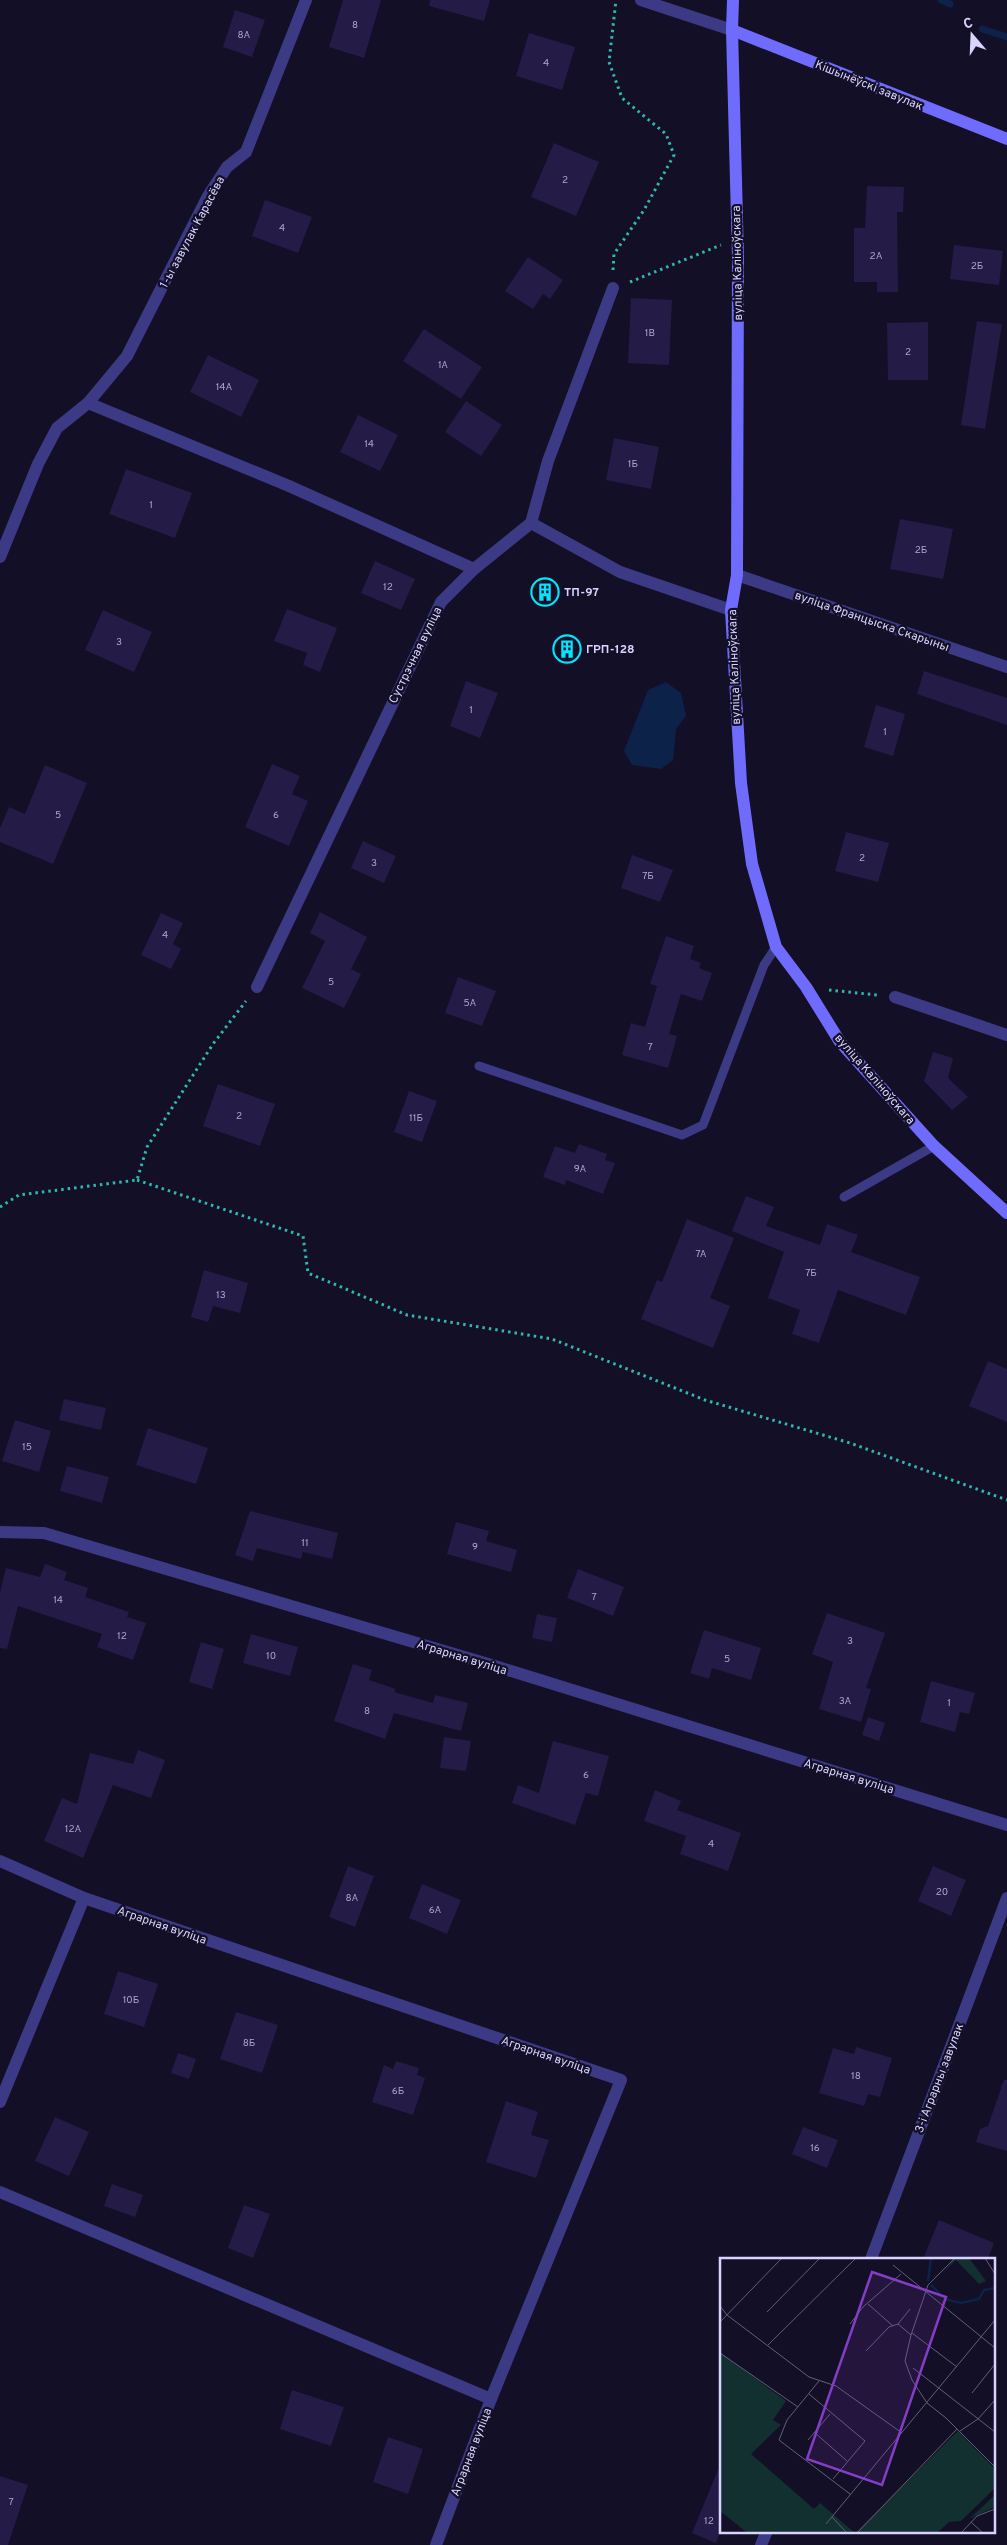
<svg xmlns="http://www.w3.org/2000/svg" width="1007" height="2545" font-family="Overpass,sans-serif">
	<rect width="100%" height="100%" fill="#130f26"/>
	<polygon fill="#0c2248" points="666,682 681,693 686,716 676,729 673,760 661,769 632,765 624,751 648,690"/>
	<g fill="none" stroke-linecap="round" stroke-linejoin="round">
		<g stroke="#0c2248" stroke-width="7">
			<polyline points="941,0 950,4"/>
			<polyline points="982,29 1007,37"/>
		</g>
	</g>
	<g fill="#241b47">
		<polygon points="343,0 381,0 364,58 329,47"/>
		<polygon points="430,0 490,0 484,21 429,6"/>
		<polygon points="235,10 265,20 252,57 223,47"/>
		<polygon points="529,33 575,47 562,90 516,76"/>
		<polygon points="554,143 599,162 576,216 531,197"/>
		<polygon points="867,186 904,187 903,212 897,212 898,292 877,292 877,282 854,282 854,228 865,228"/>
		<polygon points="265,200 312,217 298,253 252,236"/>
		<polygon points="954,245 1003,251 999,285 950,279"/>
		<polygon points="528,257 563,280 550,299 543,294 533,309 505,291"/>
		<polygon points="631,298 672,300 669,365 628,363"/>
		<polygon points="977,321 1002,324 985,429 961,425"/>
		<polygon points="928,322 928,380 888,380 887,323"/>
		<polygon points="424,329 482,367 461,399 403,361"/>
		<polygon points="208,355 259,380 241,417 190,392"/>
		<polygon points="466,401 502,425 481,456 445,432"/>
		<polygon points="358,415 398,435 380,471 340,452"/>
		<polygon points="614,438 659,447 651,489 606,480"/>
		<polygon points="126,469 192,493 175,538 109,514"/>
		<polygon points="900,519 953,529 943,579 890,569"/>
		<polygon points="375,561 415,579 401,610 361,593"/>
		<polygon points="287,609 337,628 320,672 303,665 307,653 274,641"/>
		<polygon points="103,610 152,632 134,672 85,650"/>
		<polygon points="924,671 1007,698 1007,725 917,694"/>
		<polygon points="466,681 498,693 480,738 450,726"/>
		<polygon points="876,705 905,714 893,756 864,747"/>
		<polygon points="272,764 300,776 292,794 308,801 289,846 245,827"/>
		<polygon points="45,765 87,783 53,864 0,842 0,828 9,807 25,814"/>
		<polygon points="846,832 889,843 878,882 835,871"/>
		<polygon points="363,841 396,856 384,883 351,868"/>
		<polygon points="632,855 673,870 660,902 621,888"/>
		<polygon points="320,912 367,937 351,969 361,974 344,1008 302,988 325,941 310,933"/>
		<polygon points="161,913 183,923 173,944 181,949 171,969 141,955"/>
		<polygon points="666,936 694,946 690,959 701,963 699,968 712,973 702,1001 681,994 669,1034 677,1036 668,1068 622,1055 631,1023 645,1027 657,986 650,984"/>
		<polygon points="458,977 496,991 482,1026 445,1013"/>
		<polygon points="933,1052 953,1058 948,1078 968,1097 952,1110 924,1081"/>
		<polygon points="218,1084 275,1104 260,1146 203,1126"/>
		<polygon points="409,1091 437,1101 422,1142 394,1132"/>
		<polygon points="579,1144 607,1154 605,1160 615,1163 603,1194 566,1180 565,1185 543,1177 555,1146 575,1153"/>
		<polygon points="746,1196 774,1207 766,1226 820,1245 827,1224 858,1235 851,1252 920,1277 906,1315 838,1290 819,1343 792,1334 800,1310 768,1298 784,1252 732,1231"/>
		<polygon points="687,1219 734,1238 710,1298 730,1306 713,1348 641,1319 657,1280 662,1282"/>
		<polygon points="204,1270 248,1283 240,1313 213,1306 208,1322 191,1317"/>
		<polygon points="988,1361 1007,1369 1007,1422 969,1406"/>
		<polygon points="64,1399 106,1408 101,1430 59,1420"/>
		<polygon points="15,1420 51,1431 39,1472 2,1461"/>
		<polygon points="148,1428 208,1448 196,1484 136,1465"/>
		<polygon points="67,1466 109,1477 102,1503 60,1491"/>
		<polygon points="250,1511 338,1533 332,1559 303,1552 301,1559 257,1548 253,1561 235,1555"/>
		<polygon points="456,1522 489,1531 486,1541 517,1550 511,1572 447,1554"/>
		<polygon points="45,1564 67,1572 64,1580 88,1588 85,1597 129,1612 127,1617 146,1623 133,1660 97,1647 102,1634 18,1606 7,1649 0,1648 0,1592 6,1568 40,1577"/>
		<polygon points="578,1569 624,1587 613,1616 567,1598"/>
		<polygon points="827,1613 885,1633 866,1688 871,1689 861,1722 819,1709 833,1662 812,1654"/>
		<polygon points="537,1614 557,1618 552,1642 532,1638"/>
		<polygon points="704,1630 761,1648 751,1680 712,1668 709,1679 690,1673"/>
		<polygon points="251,1634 298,1647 290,1676 243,1663"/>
		<polygon points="201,1642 224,1649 212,1689 189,1682"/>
		<polygon points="353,1664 372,1670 369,1680 396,1689 394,1692 433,1703 435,1695 468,1703 461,1731 394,1713 385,1739 334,1721"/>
		<polygon points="931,1681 975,1693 969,1714 960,1712 955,1732 920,1722"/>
		<polygon points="868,1717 885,1723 879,1741 862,1735"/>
		<polygon points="444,1737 471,1741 466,1771 440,1768"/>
		<polygon points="553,1741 609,1756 598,1796 586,1793 575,1825 512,1803 518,1785 539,1793"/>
		<polygon points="138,1750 165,1760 151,1798 113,1785 83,1858 44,1841 62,1798 77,1804 90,1753 133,1764"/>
		<polygon points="655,1790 681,1801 677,1810 741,1833 728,1871 680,1854 686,1836 644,1821"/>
		<polygon points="348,1866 374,1876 355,1927 329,1917"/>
		<polygon points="933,1866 966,1880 951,1916 918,1901"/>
		<polygon points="422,1884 461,1900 447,1934 409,1918"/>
		<polygon points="118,1971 158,1984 144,2027 104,2014"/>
		<polygon points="236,2012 278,2025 262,2073 220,2059"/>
		<polygon points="856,2047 892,2058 880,2097 868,2094 864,2106 819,2093 833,2048 854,2054"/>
		<polygon points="178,2053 196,2059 189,2079 171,2073"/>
		<polygon points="396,2061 419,2068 417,2075 425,2078 413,2115 372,2102 384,2065 393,2069"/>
		<polygon points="1004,2080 1007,2080 1007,2151 976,2142 980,2129 988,2126"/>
		<polygon points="506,2101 538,2112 531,2135 549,2140 536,2178 486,2162"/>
		<polygon points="55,2117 89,2132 69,2176 35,2161"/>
		<polygon points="803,2127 838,2140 827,2168 792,2154"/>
		<polygon points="112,2184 143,2195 135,2217 104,2206"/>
		<polygon points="244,2205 270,2214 253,2258 228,2248"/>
		<polygon points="939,2220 994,2243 988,2259 923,2259"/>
		<polygon points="292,2390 344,2407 331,2446 280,2429"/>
		<polygon points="388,2437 423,2449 408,2494 373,2482"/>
		<polygon points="720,2465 721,2530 716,2543 692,2533"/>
		<polygon points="0,2476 28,2485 8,2545 0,2545"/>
	</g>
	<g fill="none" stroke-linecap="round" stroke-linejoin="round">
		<g stroke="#2fb8b0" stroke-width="3" stroke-dasharray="2.5 4" stroke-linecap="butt">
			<polyline points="613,270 614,254 644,210 674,155 666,134 622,98 609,62 616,0"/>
			<polyline points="630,282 721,245"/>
			<polyline points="829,990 877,995"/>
			<polyline points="137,1180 303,1236 308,1273 407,1315 552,1339 705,1400 850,1443 1007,1500"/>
			<polyline points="0,1207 19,1195 137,1180 147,1147 213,1044 246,1001"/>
		</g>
		<g stroke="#3d3a85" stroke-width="9">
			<polyline points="479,1066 682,1135 703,1125 764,965 776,947"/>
			<polyline points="844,1197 934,1146"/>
		</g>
		<g stroke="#3d3a85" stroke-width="12">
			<polyline points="641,0 732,30"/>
			<polyline points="88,403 289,486 474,569"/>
			<polyline points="531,523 620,572 731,610"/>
			<polyline points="0,557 38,464 57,428 88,403 127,356 208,196 227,167 246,152 306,0"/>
			<polyline points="737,575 1007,667"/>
			<polyline points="257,987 441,602 474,569 531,523 548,461 613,288"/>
			<polyline points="895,997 1007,1035"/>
			<polyline points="0,1532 44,1533 495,1666 1007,1825"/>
			<polyline points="0,1861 84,1898 621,2080 491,2399 436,2545"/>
			<polyline points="0,2102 84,1898"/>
			<polyline points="0,2192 491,2399"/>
			<polyline points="871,2259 1007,1898"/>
			<polyline points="761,2545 767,2531"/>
		</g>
		<g stroke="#6f6bff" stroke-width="12">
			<polyline points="733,0 732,30 738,257 737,575 731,610 741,783 752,864 776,947 806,987 840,1042 934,1146 1007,1213"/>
			<polyline points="732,30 1007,139"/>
		</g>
	</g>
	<defs>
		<g id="building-ring" transform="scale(1.4375)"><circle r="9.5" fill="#130f26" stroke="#00e5ff" stroke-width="1.5"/><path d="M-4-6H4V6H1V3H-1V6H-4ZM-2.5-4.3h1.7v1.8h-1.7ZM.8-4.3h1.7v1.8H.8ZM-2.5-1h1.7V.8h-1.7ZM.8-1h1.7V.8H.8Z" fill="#00e5ff"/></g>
	</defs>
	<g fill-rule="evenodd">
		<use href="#building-ring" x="545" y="592"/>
		<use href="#building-ring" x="567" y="649"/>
	</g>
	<g text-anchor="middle" stroke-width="4.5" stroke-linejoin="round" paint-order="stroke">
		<g font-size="10" fill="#aca6d1">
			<text x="355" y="28">8</text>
			<text x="244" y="38">8А</text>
			<text x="546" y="66">4</text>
			<text x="565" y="183">2</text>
			<text x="282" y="231">4</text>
			<text x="876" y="259">2А</text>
			<text x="977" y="269">2Б</text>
			<text x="650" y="336">1В</text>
			<text x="908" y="355">2</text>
			<text x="443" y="368">1А</text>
			<text x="224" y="390">14А</text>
			<text x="369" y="447">14</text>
			<text x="633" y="467">1Б</text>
			<text x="151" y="508">1</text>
			<text x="921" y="553">2Б</text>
			<text x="388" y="590">12</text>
			<text x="119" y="645">3</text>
			<text x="471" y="713">1</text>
			<text x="885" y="735">1</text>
			<text x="58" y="818">5</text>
			<text x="276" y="818">6</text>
			<text x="862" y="861">2</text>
			<text x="374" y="866">3</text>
			<text x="648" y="879">7Б</text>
			<text x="165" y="938">4</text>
			<text x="331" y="985">5</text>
			<text x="470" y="1006">5А</text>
			<text x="650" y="1050">7</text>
			<text x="239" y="1119">2</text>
			<text x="416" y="1121">11Б</text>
			<text x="580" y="1172">9А</text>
			<text x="701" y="1257">7А</text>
			<text x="811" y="1276">7Б</text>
			<text x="221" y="1298">13</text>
			<text x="27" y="1450">15</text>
			<text x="305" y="1546">11</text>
			<text x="475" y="1550">9</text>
			<text x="594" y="1600">7</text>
			<text x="58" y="1603">14</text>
			<text x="122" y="1639">12</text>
			<text x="850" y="1644">3</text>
			<text x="271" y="1659">10</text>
			<text x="727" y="1662">5</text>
			<text x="845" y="1704">3А</text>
			<text x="949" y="1706">1</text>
			<text x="367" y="1714">8</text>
			<text x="586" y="1778">6</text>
			<text x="73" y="1832">12А</text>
			<text x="711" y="1847">4</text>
			<text x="942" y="1895">20</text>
			<text x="352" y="1901">8А</text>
			<text x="435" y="1913">6А</text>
			<text x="131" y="2003">10Б</text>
			<text x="249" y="2046">8Б</text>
			<text x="856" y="2079">18</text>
			<text x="398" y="2094">6Б</text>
			<text x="815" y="2151">16</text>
			<text x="11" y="2505">7</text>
			<text x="709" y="2524">12</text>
		</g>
		<g font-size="12" fill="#d9d4ff" stroke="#130f26">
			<text transform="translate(869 85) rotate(22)" y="4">Кішынёўскі завулак</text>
			<text transform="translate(192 232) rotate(-62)" y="4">1-ы завулак Карасёва</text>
			<text transform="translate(737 263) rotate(-91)" y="4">вуліца Каліноўскага</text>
			<text transform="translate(872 621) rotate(19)" y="4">вуліца Францыска Скарыны</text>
			<text transform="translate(415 655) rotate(-64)" y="4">Сустрэчная вуліца</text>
			<text transform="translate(734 667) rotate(-92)" y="4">вуліца Каліноўскага</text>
			<text transform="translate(875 1079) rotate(49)" y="4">вуліца Каліноўскага</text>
			<text transform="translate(462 1657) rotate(17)" y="4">Аграрная вуліца</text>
			<text transform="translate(849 1776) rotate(17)" y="4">Аграрная вуліца</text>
			<text transform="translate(162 1925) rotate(19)" y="4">Аграрная вуліца</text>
			<text transform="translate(546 2055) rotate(19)" y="4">Аграрная вуліца</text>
			<text transform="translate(939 2078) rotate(-69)" y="4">3-і Аграрны завулак</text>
			<text transform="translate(471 2452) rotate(-69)" y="4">Аграрная вуліца</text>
		</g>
		<g font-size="12" font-weight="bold" fill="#d9d4ff" stroke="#130f26" text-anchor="start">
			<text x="564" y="596">ТП-97</text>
			<text x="586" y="653">ГРП-128</text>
		</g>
	</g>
	<g transform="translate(720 2258)">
		<rect width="275" height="275" fill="#130f26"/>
		<path d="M 235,0 L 249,0 L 266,23 L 259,26 L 236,2 L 223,15 ZM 0,94 L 66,143 L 53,162 L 61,167 L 31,196 L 94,251 L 100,245 L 135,275 L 238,173 L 275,211 L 275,230 L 241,263 L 229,264 L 217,275 L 31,275 L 25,273 L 0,253 ZM 275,237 L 275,249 L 249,261 Z" fill="#12302f"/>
		<path fill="none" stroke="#0c2248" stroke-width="2.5" d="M 208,23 L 211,0M 211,27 L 222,38M 224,41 L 241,45 L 259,41 L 264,32 L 275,30"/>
		<path fill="none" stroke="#625e7d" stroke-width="1" d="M 235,0 L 208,27 L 191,77 L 185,103 L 192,122 L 207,145 L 226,160 L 275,209M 265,0 L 275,16M 173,7 L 275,90M 148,46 L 173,68M 0,48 L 7,57 L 89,119 L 116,128 L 182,175M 47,54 L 100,0M 0,64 L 62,0M 130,66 L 143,49 L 181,16M 178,66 L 191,77M 192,75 L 237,109M 48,87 L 136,0M 146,93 L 169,69 L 178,66 L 190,51M 0,95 L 78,149M 193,110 L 275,174M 99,123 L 67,162 L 59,182 L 130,236M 252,135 L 275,106M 89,136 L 145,183 L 113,221M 240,173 L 258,161 L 275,142M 94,174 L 127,203M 88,182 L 110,156M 112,259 L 127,275M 251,264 L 263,275M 106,266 L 275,62M 137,275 L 237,171M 241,275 L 257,258 L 275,251"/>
		<path fill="#843dc5" fill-opacity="0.15" stroke="#843dc5" stroke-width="2.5" d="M 152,14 L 226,39 L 162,227 L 87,201 Z"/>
		<rect width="275" height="275" fill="none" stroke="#d9d4ff" stroke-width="2.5"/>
	</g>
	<g transform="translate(972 35) rotate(341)" stroke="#130f26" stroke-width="4" paint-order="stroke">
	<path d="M0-4L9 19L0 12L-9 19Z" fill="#d9d4ff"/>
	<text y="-8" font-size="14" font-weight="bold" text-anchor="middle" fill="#d9d4ff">С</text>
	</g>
</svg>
